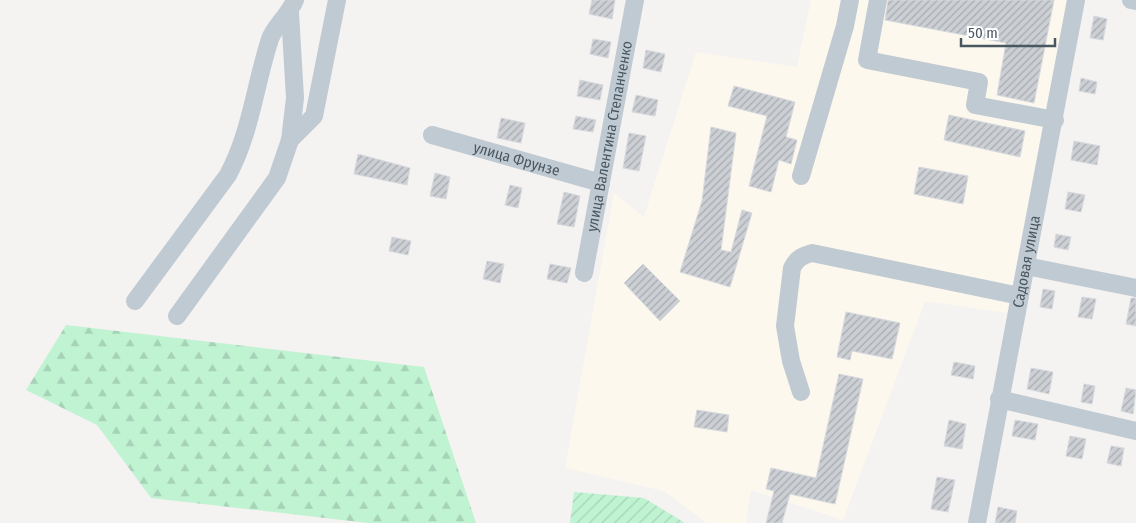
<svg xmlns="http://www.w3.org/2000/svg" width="1136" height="523" font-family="'Fira Sans Condensed',sans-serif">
	<defs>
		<pattern id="forest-firs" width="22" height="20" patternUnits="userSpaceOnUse" patternTransform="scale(1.25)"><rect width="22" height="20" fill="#c0f3d2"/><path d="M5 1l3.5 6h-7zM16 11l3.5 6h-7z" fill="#a6d2b7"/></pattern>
		<pattern id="garden-furrows" width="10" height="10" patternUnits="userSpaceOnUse" patternTransform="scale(1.25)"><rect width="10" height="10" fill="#c0f3d2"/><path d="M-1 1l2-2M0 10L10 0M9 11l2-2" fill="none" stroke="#a6d2b7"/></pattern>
		<pattern id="building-hatch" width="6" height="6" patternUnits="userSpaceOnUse" patternTransform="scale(1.25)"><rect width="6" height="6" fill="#ccd0d5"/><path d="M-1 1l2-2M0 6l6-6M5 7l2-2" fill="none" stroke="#a8acb0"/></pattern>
	</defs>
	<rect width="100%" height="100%" fill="#f5f2f2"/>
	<polygon fill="#fdf8ed" points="811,0 1067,0 1007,313 925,301 843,520 751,490 746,523 707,523 664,491 565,468 614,193 644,217 696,52 797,67"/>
	<polygon fill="url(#forest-firs)" points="66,325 424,367 476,523 368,523 151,498 97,425 26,390"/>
	<polygon fill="url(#garden-furrows)" points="574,492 644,498 685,523 570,523"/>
	<g fill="url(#building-hatch)" stroke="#d6d9de">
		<polygon points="592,0 615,0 612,19 589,14"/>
		<polygon points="888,0 1054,0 1034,103 997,95 1006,43 885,20"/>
		<polygon points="1094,16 1107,19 1103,40 1090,38"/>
		<polygon points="593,39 611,42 608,58 590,54"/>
		<polygon points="646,50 665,54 661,72 643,68"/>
		<polygon points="1081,78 1097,82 1095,94 1079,91"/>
		<polygon points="580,80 603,85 600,100 577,96"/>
		<polygon points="734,86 795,102 786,137 797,140 791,164 779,160 771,192 749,186 767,116 728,106"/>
		<polygon points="636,95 658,100 655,116 632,112"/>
		<polygon points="949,115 1025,131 1020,157 944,140"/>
		<polygon points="576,116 596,120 593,132 573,129"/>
		<polygon points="501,118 525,123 521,143 497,138"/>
		<polygon points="711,127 736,133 721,250 731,252 742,210 752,213 730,287 680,272 702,201"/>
		<polygon points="629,133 646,136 639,171 623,168"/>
		<polygon points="1074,141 1100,146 1097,165 1071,160"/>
		<polygon points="358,154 410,168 407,185 354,174"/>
		<polygon points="919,167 968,176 963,204 914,194"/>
		<polygon points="435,173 450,177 446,199 430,196"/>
		<polygon points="510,185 522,188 518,208 505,205"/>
		<polygon points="564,192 580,196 574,227 557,224"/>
		<polygon points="1068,192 1085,195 1081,212 1065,209"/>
		<polygon points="1056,234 1071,237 1068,250 1054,247"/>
		<polygon points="392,237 411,241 408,255 389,251"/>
		<polygon points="487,261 504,264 500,283 483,279"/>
		<polygon points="550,264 571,268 567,283 547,279"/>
		<polygon points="643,264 680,301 660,321 624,283"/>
		<polygon points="1043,289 1055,291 1052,309 1040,307"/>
		<polygon points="1082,297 1096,299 1092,319 1078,317"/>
		<polygon points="1131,298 1136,298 1136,326 1126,324"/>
		<polygon points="846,312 900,323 892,359 852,351 850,360 837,357"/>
		<polygon points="954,362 975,366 973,379 951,375"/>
		<polygon points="1031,368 1053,372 1049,394 1027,389"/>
		<polygon points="839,374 863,379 835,504 790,494 782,523 766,523 774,491 766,489 771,468 816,478"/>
		<polygon points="1084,384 1095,386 1092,404 1081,402"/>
		<polygon points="1126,388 1136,390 1133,414 1121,411"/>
		<polygon points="697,410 729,415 727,432 694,427"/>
		<polygon points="949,420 966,424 962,449 944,446"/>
		<polygon points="1015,420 1038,424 1035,440 1012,436"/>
		<polygon points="1070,436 1086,439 1082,459 1066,456"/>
		<polygon points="1111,446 1124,448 1121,466 1107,463"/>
		<polygon points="937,477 955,480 948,512 931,509"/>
		<polygon points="998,507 1017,511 1015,523 995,523"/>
	</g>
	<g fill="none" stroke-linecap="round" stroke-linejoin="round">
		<g stroke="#c0cad2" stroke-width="18">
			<polyline points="878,0 867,60 979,82 975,105 1055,120"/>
			<polyline points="1131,0 1136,1"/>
			<polyline points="290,13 295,98 290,140"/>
			<path id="s1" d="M 432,135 L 601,183"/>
			<polyline points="801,176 845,26 850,0"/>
			<polyline points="1026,266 1136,288"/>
			<path id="s2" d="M 584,273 L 635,0"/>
			<path d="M 135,301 L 228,175 C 251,132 255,85 270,39 C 274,27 289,15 295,0"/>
			<polyline points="177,316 277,178 290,140 314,116 337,0"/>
			<path d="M 801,392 L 791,361 L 785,326 L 792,268 C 797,258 802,256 812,253 L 1020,296"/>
			<polyline points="999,399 1136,431"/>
			<path id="s3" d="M 977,523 L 1076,0"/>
		</g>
	</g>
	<g text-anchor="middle" stroke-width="4" stroke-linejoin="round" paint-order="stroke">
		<g font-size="15" fill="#495761" stroke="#fff">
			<text dy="5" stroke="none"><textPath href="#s2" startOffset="139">улица Валентина Степанченко</textPath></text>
			<text dy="5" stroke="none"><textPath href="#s1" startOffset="88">улица Фрунзе</textPath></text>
			<text dy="5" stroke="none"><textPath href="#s3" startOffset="266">Садовая улица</textPath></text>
		</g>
	</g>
	<path d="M961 38v8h94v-8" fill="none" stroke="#495761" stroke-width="2.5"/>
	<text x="968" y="38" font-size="15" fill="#495761" stroke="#ffffff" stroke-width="4" paint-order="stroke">50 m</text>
</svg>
